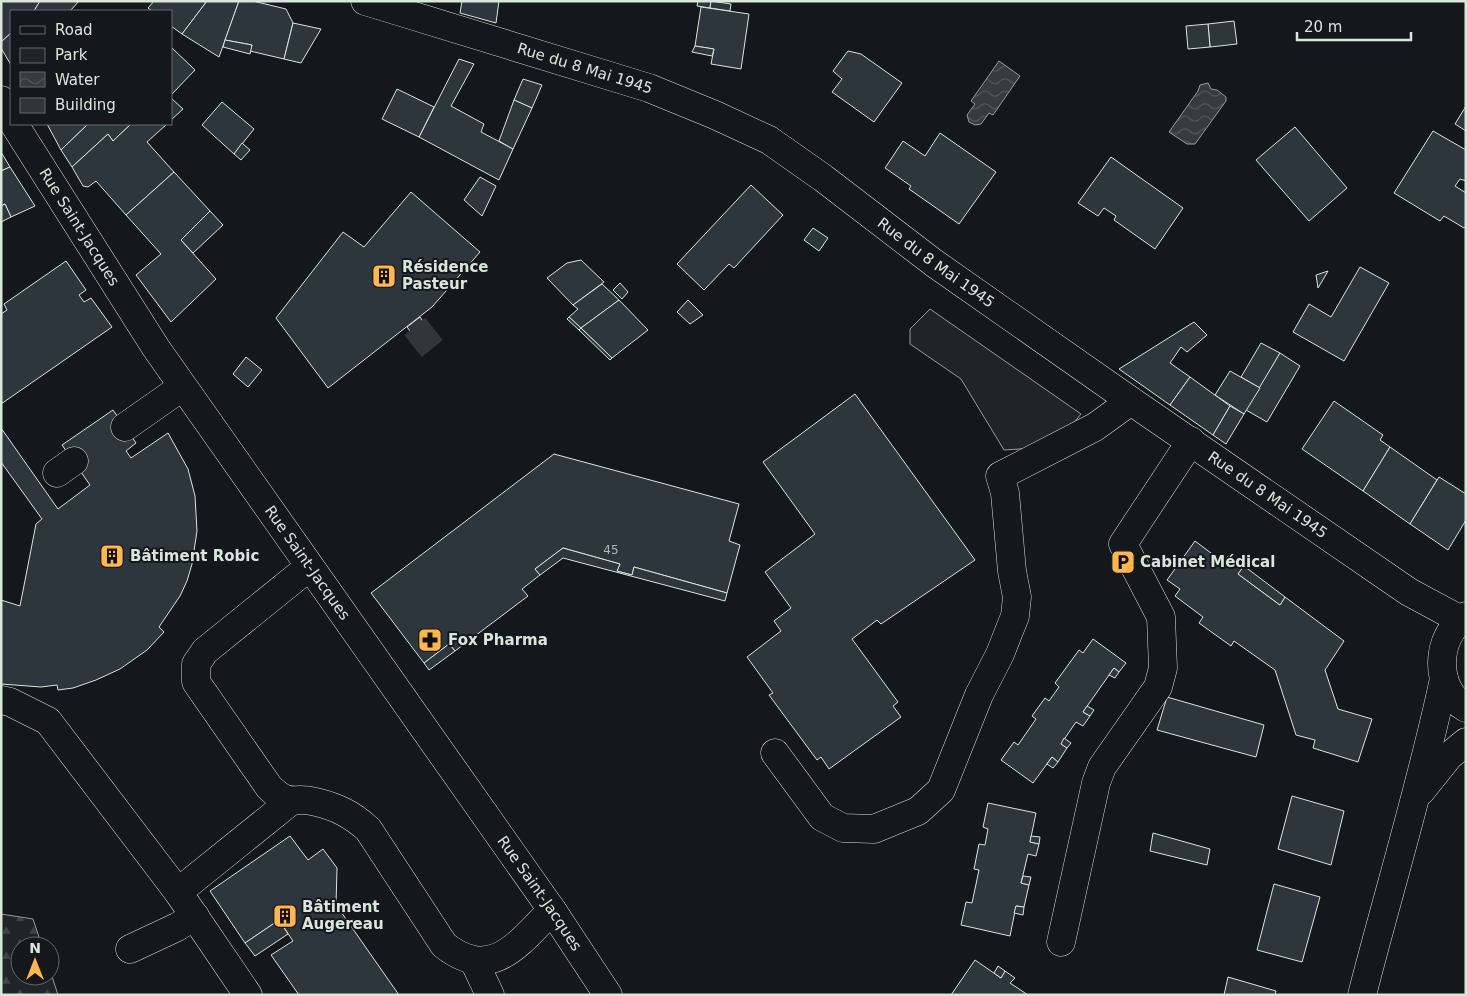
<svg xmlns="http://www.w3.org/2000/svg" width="1467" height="996" font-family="'DejaVu Sans',sans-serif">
	<defs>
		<pattern id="forest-firs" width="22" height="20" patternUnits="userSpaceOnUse" patternTransform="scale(1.25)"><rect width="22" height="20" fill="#202428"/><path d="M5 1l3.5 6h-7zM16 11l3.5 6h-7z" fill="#404447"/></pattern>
		<pattern id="water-waves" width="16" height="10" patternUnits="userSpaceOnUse" patternTransform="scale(1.25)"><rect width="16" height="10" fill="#363b3e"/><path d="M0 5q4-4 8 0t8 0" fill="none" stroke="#525759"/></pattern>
	</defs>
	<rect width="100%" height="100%" fill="#14181c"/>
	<polygon fill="#202428" stroke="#939e99" points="930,309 1081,414 1065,434 1034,448 1004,450 961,379 910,344 910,329"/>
	<polygon fill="url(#forest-firs)" stroke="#939e99" points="1,914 33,919 42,946 20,946 20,976 50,976 50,970 58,995 1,995"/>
	<g fill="url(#water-waves)" stroke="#939e99">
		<polygon points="999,61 1020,76 993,115 989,113 981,124 975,125 969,122 967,115 975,104 971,101"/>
		<polygon points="1208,83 1211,89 1217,90 1226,97 1226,101 1195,144 1187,144 1169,132 1198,91 1200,85"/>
	</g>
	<g fill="#2c363c" stroke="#d8e6dc">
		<polygon points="1,1 40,1 34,11 11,11 11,33 1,42"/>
		<polygon points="40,1 79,1 70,11 34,11"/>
		<polygon points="154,1 207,1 182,34 171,26 171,11 152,11 148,8"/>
		<polygon points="207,1 239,1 219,57 182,34"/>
		<polygon points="239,1 253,1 286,9 293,23 284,59 250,51 252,45 225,40"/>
		<polygon points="462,1 499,1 496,23 460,13"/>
		<polygon points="698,1 711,1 710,8 697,6"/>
		<polygon points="711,1 731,4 730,11 710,8"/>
		<polygon points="701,7 749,14 741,69 711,64 714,49 695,46"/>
		<polygon points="1234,21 1237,44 1210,47 1208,24"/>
		<polygon points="293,23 321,29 301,63 284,59"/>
		<polygon points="1208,24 1210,47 1188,49 1186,26"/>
		<polygon points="11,33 11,65 1,48 1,42"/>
		<polygon points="225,40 252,45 250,54 223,47"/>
		<polygon points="695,46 714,49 712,56 692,52"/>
		<polygon points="172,48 195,70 171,95 171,49"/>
		<polygon points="848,51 861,54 902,83 874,122 832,92 842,79 833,71"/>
		<polygon points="459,59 474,64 451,106 484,124 481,132 513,149 499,180 419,137"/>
		<polygon points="523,79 542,85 532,108 514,100"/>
		<polygon points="397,89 434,107 419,137 382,119"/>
		<polygon points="171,98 183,109 171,120"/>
		<polygon points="514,100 532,108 513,149 499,141"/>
		<polygon points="222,102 254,129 234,154 202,125"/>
		<polygon points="1466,106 1466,131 1455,124"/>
		<polygon points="47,124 88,124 61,150"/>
		<polygon points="88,124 131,124 113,141 108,134 72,167 61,150"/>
		<polygon points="131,124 167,124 147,142 174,172 126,215 96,181 88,187 83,186 72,167 108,134 113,141"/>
		<polygon points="1295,127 1347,188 1309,221 1256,160"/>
		<polygon points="1433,131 1466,150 1466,181 1460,179 1455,186 1466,193 1466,226 1464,228 1444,216 1440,221 1394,193"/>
		<polygon points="940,133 996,172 959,224 909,189 911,186 885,168 903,141 925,156"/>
		<polygon points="242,143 250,150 241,160 234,154"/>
		<polygon points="1,152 10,167 1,171"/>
		<polygon points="1111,157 1183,208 1155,249 1114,220 1116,216 1104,208 1098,216 1078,203"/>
		<polygon points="10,167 35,206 11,217 5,204 1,206 1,171"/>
		<polygon points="174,172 210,211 181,240 216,279 171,322 136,275 161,254 126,215"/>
		<polygon points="480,177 496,186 482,216 464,200"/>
		<polygon points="751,185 783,215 734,268 729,264 704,290 677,264"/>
		<polygon points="411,192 480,252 432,307 328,388 276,318 343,232 364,247"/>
		<polygon points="5,204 11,217 1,222 1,206"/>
		<polygon points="210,211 223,225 193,253 181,240"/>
		<polygon points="813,228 828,238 819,251 804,240"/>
		<polygon points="581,260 604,282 573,305 547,278 567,263"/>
		<polygon points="66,261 86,290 79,295 84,302 91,298 112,327 1,404 1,314 7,310 4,304"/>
		<polygon points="1360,267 1389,283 1344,361 1293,332 1309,304 1331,317"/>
		<polygon points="1328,271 1324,278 1318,288 1316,275"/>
		<polygon points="620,283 628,292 622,299 613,290"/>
		<polygon points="602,284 619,300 581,328 569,317 578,309 573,305"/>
		<polygon points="619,300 648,330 612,358 581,328"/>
		<polygon points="688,300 703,315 690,324 677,312"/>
		<polygon points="420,317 433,336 421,346 407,327"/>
		<polygon points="569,317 581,328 579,330 567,319"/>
		<polygon points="1194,322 1207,335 1187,352 1181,347 1170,363 1190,377 1170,405 1119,369"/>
		<polygon points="581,328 612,358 610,360 579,330"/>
		<polygon points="1261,343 1280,353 1260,388 1241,377"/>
		<polygon points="1280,353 1300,366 1267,422 1246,410"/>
		<polygon points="246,357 262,370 248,387 233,374"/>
		<polygon points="1230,371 1260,388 1244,414 1215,395"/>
		<polygon points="1190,377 1230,406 1213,435 1170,405"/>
		<polygon points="855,394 975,560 881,624 877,620 852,639 898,702 893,706 901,717 829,769 821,757 817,760 769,695 773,693 747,657 781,631 774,621 791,608 765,572 815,534 763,462"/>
		<polygon points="1334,401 1383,435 1380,440 1390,447 1363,491 1302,449"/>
		<polygon points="1230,406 1244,414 1226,444 1213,435"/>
		<polygon points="113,410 136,443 126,451 131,458 168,433 188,469 195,496 197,531 192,564 187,581 180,596 159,627 164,632 147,650 120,669 96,680 73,688 58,690 57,685 41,687 1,684 1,600 20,606 36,524 42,519 1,462 1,428 58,509 90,485 62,445"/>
		<polygon points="1390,447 1437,480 1410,524 1363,491"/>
		<polygon points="554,454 739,504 729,541 740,545 727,593 634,567 632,575 617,571 620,564 563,548 535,569 540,575 522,589 528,596 455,651 449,644 424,663 371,593"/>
		<polygon points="1439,477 1466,494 1466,520 1448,550 1410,524"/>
		<polygon points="1195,541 1223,562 1229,555 1244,566 1238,574 1280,605 1285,597 1344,641 1325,670 1338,709 1372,719 1358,762 1313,748 1315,740 1296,735 1275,670 1234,641 1231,646 1199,623 1203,617 1175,596 1180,589 1167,580"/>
		<polygon points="563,548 620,564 617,571 632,575 634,567 727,593 725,601 563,558 540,575 535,569"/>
		<polygon points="1244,566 1285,597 1280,605 1238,574"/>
		<polygon points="1093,639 1126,663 1119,672 1114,668 1083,712 1090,716 1083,726 1076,722 1061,744 1067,748 1058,762 1052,757 1033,783 1001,760 1014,742 1018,745 1036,719 1032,716 1045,698 1049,701 1059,687 1055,683 1079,650 1083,653"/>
		<polygon points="449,644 455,651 429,670 424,663"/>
		<polygon points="1114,668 1119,672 1115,678 1109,675"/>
		<polygon points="1167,697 1264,725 1256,757 1157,730"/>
		<polygon points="1087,706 1094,710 1090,716 1083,712"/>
		<polygon points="1064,738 1071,743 1067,748 1061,744"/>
		<polygon points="1052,757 1058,762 1053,768 1047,764"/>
		<polygon points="1292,796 1344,811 1331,865 1278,849"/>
		<polygon points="988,803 1036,813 1030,842 1039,844 1036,856 1028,854 1021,883 1029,885 1024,907 1016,906 1010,936 961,925 966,902 972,903 979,870 974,869 979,844 985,845 988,829 983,827"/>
		<polygon points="1153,833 1210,849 1207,865 1150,851"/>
		<polygon points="290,836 308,860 323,849 337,868 336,905 332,907 335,912 339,909 399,995 299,995 271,955 293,941 279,920 245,943 210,891"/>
		<polygon points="1031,836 1040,837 1039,844 1030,842"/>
		<polygon points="1023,876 1031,877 1029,885 1021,883"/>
		<polygon points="1274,884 1320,897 1302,962 1257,950"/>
		<polygon points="1016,906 1024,907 1023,915 1014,913"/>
		<polygon points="279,920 288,934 255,956 245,943"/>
		<polygon points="975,960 1001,978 1005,971 1015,978 1010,983 1028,995 951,995"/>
		<polygon points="998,966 1005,971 1001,978 994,973"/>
		<polygon points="1228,977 1276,991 1275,995 1224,995"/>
	</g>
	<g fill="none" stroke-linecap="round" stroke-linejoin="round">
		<polyline stroke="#313739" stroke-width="28" stroke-dasharray="28 14" stroke-linecap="butt" points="413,346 434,329"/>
		<g stroke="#d8e6dc" stroke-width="29">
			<g id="minor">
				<path id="s1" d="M 365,1 L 649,88 L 715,115 L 769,140 L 823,178 L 934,263 L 1131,401 L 1409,592 L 1461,620"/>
				<polyline points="1,100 11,118"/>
				<path id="s2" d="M 14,124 L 156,348 L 552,910 L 608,995"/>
				<polyline points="125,427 182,387"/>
				<polyline points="57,473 74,461"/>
				<path d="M 309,567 L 205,651 L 196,664 L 196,682 L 269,787 C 290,808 292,796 316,802 C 337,807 351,814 368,829 L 444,945 C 492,983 519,943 552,910"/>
				<polyline points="1,700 10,702 48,721 178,892"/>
				<polyline points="775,753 822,817 843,828 874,829 918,811 941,790 979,695 1000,654 1015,616 1017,597 1012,571 1005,493 1000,476 1095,427 1131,401"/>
				<polyline points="1061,942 1096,783 1102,767 1158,687 1163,668 1161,617 1123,544 1191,441"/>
				<polyline points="130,949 177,927 195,916"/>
				<polyline points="474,961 490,995"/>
				<polyline points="248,995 178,892 291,801"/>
			</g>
		</g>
		<g stroke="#d8e6dc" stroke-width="29">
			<g id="major">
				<path d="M 1466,616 C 1435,636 1433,689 1466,708"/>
				<polyline points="1421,791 1449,756 1466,742"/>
				<path d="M 1362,995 C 1389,890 1421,786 1444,679"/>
			</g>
		</g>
		<use href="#minor" stroke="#14181c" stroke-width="28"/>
		<use href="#major" stroke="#14181c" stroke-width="28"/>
	</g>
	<defs>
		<g id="building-square" transform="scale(1.25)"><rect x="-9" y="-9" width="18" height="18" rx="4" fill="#ffb74d" stroke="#14181c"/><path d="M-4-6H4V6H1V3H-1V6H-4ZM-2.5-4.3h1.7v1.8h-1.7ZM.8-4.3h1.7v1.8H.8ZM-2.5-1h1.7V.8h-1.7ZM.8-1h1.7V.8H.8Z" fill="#111"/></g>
		<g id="parking-square" transform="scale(1.25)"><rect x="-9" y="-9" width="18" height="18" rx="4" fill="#ffb74d" stroke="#14181c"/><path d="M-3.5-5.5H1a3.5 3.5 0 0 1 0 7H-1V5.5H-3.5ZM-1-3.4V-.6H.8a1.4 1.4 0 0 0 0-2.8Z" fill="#111"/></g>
		<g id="pharmacy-square" transform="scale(1.25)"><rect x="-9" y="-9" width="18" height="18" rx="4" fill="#ffb74d" stroke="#14181c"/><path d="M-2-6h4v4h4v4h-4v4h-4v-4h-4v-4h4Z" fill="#111"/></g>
	</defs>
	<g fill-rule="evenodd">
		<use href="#building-square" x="384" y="276"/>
		<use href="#building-square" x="112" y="556"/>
		<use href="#parking-square" x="1123" y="562"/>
		<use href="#pharmacy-square" x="430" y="640"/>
		<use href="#building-square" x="285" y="916"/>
	</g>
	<g text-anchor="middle" stroke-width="4" stroke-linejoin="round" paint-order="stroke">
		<g font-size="12" fill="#adbab4">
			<text x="611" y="554">45</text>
		</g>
		<g font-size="15" fill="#d8e6dc" stroke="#14181c">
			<text dy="5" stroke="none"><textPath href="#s1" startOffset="230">Rue du 8 Mai 1945</textPath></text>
			<text dy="5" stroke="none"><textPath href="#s2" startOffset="122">Rue Saint-Jacques</textPath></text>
			<text dy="5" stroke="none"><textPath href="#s1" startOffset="635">Rue du 8 Mai 1945</textPath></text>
			<text dy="5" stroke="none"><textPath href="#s1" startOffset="1040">Rue du 8 Mai 1945</textPath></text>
			<text dy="5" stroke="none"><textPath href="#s2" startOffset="528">Rue Saint-Jacques</textPath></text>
			<text dy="5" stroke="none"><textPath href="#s2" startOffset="932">Rue Saint-Jacques</textPath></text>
		</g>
		<g font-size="15" font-weight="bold" fill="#d8e6dc" stroke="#14181c" text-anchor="start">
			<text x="402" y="272">Résidence<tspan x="402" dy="17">Pasteur</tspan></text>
			<text x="130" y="561">Bâtiment Robic</text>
			<text x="1140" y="567">Cabinet Médical</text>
			<text x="448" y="645">Fox Pharma</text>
			<text x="302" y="912">Bâtiment<tspan x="302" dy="17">Augereau</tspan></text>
		</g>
	</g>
	<rect width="1467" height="996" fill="none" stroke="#d8e6dc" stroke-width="5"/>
	<rect x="10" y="10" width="162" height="115" fill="#14181c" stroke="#626a69"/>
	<rect x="20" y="26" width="25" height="8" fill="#14181c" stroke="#626a69"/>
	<text x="55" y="35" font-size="15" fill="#d8e6dc">Road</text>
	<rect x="20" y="48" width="25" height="15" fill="#202428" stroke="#626a69"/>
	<text x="55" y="60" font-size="15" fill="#d8e6dc">Park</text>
	<rect x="20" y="72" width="25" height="15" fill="url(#water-waves)" stroke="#626a69"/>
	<text x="55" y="85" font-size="15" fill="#d8e6dc">Water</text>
	<rect x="20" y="98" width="25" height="15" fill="#2c363c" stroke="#626a69"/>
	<text x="55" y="110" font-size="15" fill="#d8e6dc">Building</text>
	<g transform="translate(35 961)"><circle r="24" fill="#14181c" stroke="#626a69"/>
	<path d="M0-4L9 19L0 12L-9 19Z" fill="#ffb74d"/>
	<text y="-8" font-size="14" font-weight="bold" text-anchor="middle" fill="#d8e6dc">N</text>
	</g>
	<path d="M1297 32v8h114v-8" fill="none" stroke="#d8e6dc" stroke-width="2.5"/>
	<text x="1304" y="32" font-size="15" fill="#d8e6dc" stroke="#14181c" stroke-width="4" paint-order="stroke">20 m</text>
</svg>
